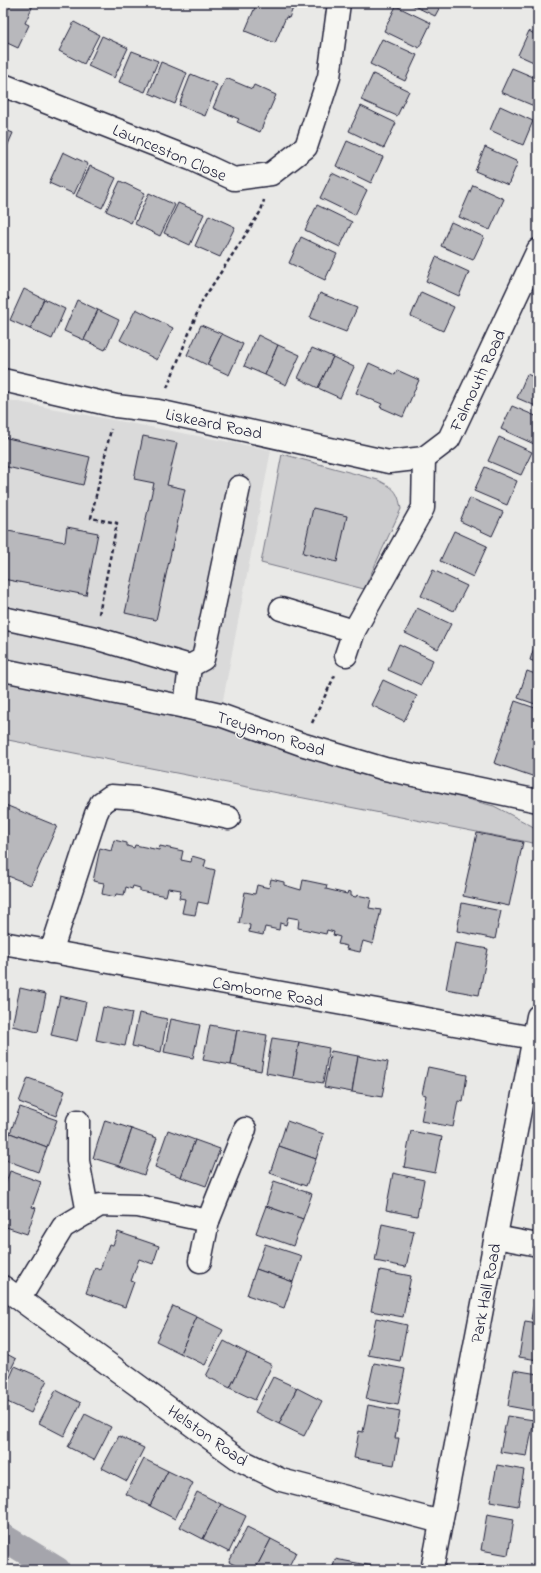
<svg xmlns="http://www.w3.org/2000/svg" width="541" height="1573" font-family="'Indie Flower',sans-serif">
	<rect width="100%" height="100%" fill="#e9e9e7"/>
	<filter id="ink" filterUnits="userSpaceOnUse"><feTurbulence type="fractalNoise" baseFrequency=".025" numOctaves="2"/><feDisplacementMap in="SourceGraphic" scale="8" xChannelSelector="R" yChannelSelector="G"/><feConvolveMatrix kernelMatrix="1 2 1 2 8 2 1 2 1" color-interpolation-filters="sRGB"/></filter>
	<g filter="url(#ink)">
		<polygon fill="#dadada" points="3,399 271,450 222,705 3,663"/>
		<g fill="#ccccce" stroke="#777784">
			<path d="M 282,454 L 378,480 C 394,488 398,491 401,509 L 364,589 L 261,563 Z"/>
			<polygon points="3,678 217,722 303,757 494,806 532,826 538,833 538,844 3,739"/>
		</g>
		<g fill="none" stroke-linecap="round" stroke-linejoin="round">
			<polyline stroke="#a5a5ac" stroke-width="27" points="3,1537 57,1570"/>
		</g>
		<g fill="#b8b8bc" stroke="#22223b">
			<polygon points="3,3 34,3 25,23 29,25 18,48 3,41"/>
			<polygon points="251,3 295,3 289,18 286,17 275,43 245,31 256,5"/>
			<polygon points="408,3 442,3 435,16"/>
			<polygon points="396,6 431,23 419,48 384,31"/>
			<polygon points="74,22 99,35 84,64 59,51"/>
			<polygon points="529,31 538,36 538,64 518,55"/>
			<polygon points="102,36 128,48 114,78 88,66"/>
			<polygon points="382,39 417,55 405,81 370,64"/>
			<polygon points="132,51 158,61 145,92 119,82"/>
			<polygon points="161,62 187,73 175,104 149,93"/>
			<polygon points="512,68 538,79 538,98 534,106 501,92"/>
			<polygon points="191,74 217,85 205,116 179,105"/>
			<polygon points="373,74 409,91 397,116 361,100"/>
			<polygon points="226,78 252,89 254,85 276,95 260,132 237,122 239,119 213,108"/>
			<polygon points="361,106 396,123 384,148 349,131"/>
			<polygon points="500,106 533,121 523,145 490,130"/>
			<polygon points="3,129 13,133 3,156"/>
			<polygon points="347,141 383,157 371,183 336,166"/>
			<polygon points="485,147 518,162 508,185 475,171"/>
			<polygon points="63,152 88,164 74,194 49,183"/>
			<polygon points="90,166 116,178 102,208 76,196"/>
			<polygon points="332,173 367,190 355,215 320,198"/>
			<polygon points="120,181 145,193 131,223 106,211"/>
			<polygon points="473,185 504,199 490,230 459,217"/>
			<polygon points="149,193 175,205 160,236 135,224"/>
			<polygon points="178,203 204,214 190,245 164,233"/>
			<polygon points="317,205 352,222 340,247 305,230"/>
			<polygon points="209,215 235,227 220,257 195,246"/>
			<polygon points="451,222 484,237 473,260 441,246"/>
			<polygon points="301,237 337,254 325,280 289,263"/>
			<polygon points="436,257 469,272 459,296 426,281"/>
			<polygon points="24,289 44,299 30,329 10,320"/>
			<polygon points="421,292 454,307 443,331 411,316"/>
			<polygon points="320,293 357,308 346,332 310,318"/>
			<polygon points="3,295 9,298 3,311"/>
			<polygon points="44,299 65,309 52,339 30,329"/>
			<polygon points="77,300 98,310 84,340 64,331"/>
			<polygon points="136,309 173,328 157,360 120,340"/>
			<polygon points="98,310 119,320 105,350 84,340"/>
			<polygon points="201,325 222,334 207,365 187,355"/>
			<polygon points="222,334 243,344 229,375 207,365"/>
			<polygon points="258,335 278,345 265,375 244,366"/>
			<polygon points="278,345 300,355 286,385 265,375"/>
			<polygon points="312,348 333,357 318,388 298,378"/>
			<polygon points="538,356 538,368 534,366"/>
			<polygon points="333,357 354,367 340,398 318,388"/>
			<polygon points="369,363 395,375 397,370 419,380 403,417 380,407 382,404 356,393"/>
			<polygon points="527,374 538,379 538,407 517,398"/>
			<polygon points="512,406 538,417 538,436 534,444 501,429"/>
			<polygon points="143,436 177,443 167,485 185,489 156,620 125,613 154,483 134,479"/>
			<polygon points="3,437 90,457 83,485 3,466"/>
			<polygon points="499,437 532,452 521,475 488,461"/>
			<polygon points="485,467 517,481 507,505 474,491"/>
			<polygon points="470,498 503,512 492,536 460,521"/>
			<polygon points="313,508 347,516 337,562 303,553"/>
			<polygon points="67,527 98,533 86,595 3,579 3,530 65,542"/>
			<polygon points="454,531 487,546 473,577 440,561"/>
			<polygon points="433,570 467,586 454,611 421,596"/>
			<polygon points="417,608 451,624 438,649 405,633"/>
			<polygon points="538,635 538,663 530,660"/>
			<polygon points="399,644 433,660 421,685 388,670"/>
			<polygon points="527,671 538,675 538,705 518,698"/>
			<polygon points="383,680 417,696 404,721 371,705"/>
			<polygon points="515,701 538,709 538,778 494,763"/>
			<polygon points="3,804 57,826 31,885 3,874"/>
			<polygon points="477,833 523,842 509,906 463,896"/>
			<polygon points="114,840 127,843 127,846 134,848 135,845 159,850 160,846 183,851 181,860 191,862 192,856 206,860 204,867 215,870 208,904 198,902 195,915 182,913 185,899 179,898 181,890 168,888 166,896 140,891 140,888 133,886 132,889 126,887 124,895 116,894 115,897 102,894 104,883 93,881 100,848 111,851"/>
			<polygon points="271,879 284,882 284,885 301,890 303,880 327,885 326,889 347,894 348,891 351,892 351,896 356,897 357,895 371,898 369,908 381,910 373,944 363,941 360,952 346,949 347,946 338,944 340,937 333,935 334,932 327,930 326,934 298,928 299,919 288,917 286,925 280,923 279,930 265,927 263,935 249,932 250,925 239,923 245,892 255,894 257,885 269,888"/>
			<polygon points="462,903 501,911 495,939 457,931"/>
			<polygon points="455,943 488,949 479,995 446,989"/>
			<polygon points="20,988 46,994 38,1032 12,1026"/>
			<polygon points="60,996 86,1002 77,1041 51,1035"/>
			<polygon points="103,1007 132,1013 125,1046 96,1040"/>
			<polygon points="139,1013 167,1019 161,1052 132,1046"/>
			<polygon points="171,1019 200,1025 193,1058 164,1052"/>
			<polygon points="210,1025 237,1030 231,1065 203,1060"/>
			<polygon points="237,1030 267,1035 261,1071 231,1065"/>
			<polygon points="272,1038 299,1042 293,1078 266,1073"/>
			<polygon points="299,1042 329,1048 323,1083 293,1078"/>
			<polygon points="331,1051 358,1056 352,1092 324,1087"/>
			<polygon points="358,1056 388,1062 382,1097 352,1092"/>
			<polygon points="428,1067 467,1075 463,1102 458,1101 453,1127 421,1121 426,1095 422,1094"/>
			<polygon points="28,1078 65,1091 56,1116 19,1102"/>
			<polygon points="20,1107 57,1120 47,1147 10,1133"/>
			<polygon points="105,1120 132,1129 119,1166 93,1158"/>
			<polygon points="287,1121 324,1134 316,1159 279,1146"/>
			<polygon points="132,1129 157,1138 144,1175 119,1166"/>
			<polygon points="168,1130 195,1140 181,1177 155,1167"/>
			<polygon points="411,1131 442,1137 435,1173 404,1167"/>
			<polygon points="10,1133 47,1147 38,1172 3,1159 3,1152"/>
			<polygon points="195,1140 220,1149 206,1186 181,1177"/>
			<polygon points="279,1146 316,1159 306,1186 270,1173"/>
			<polygon points="10,1171 41,1182 32,1207 36,1208 27,1234 3,1226 3,1191"/>
			<polygon points="393,1173 424,1180 417,1216 386,1210"/>
			<polygon points="274,1181 312,1194 303,1219 266,1206"/>
			<polygon points="266,1206 303,1219 293,1246 256,1233"/>
			<polygon points="382,1224 414,1231 406,1267 375,1261"/>
			<polygon points="118,1232 159,1246 153,1264 139,1259 131,1281 134,1282 125,1307 86,1293 95,1268 100,1270 109,1244 113,1245"/>
			<polygon points="265,1244 302,1256 293,1282 256,1269"/>
			<polygon points="256,1269 293,1282 284,1308 247,1295"/>
			<polygon points="380,1270 411,1276 403,1317 371,1311"/>
			<polygon points="536,1292 538,1292 538,1320 531,1319"/>
			<polygon points="173,1306 197,1317 180,1353 156,1341"/>
			<polygon points="197,1317 223,1330 205,1365 180,1353"/>
			<polygon points="376,1318 407,1325 400,1361 368,1355"/>
			<polygon points="525,1321 538,1323 538,1360 519,1357"/>
			<polygon points="224,1341 247,1353 230,1388 206,1376"/>
			<polygon points="3,1352 16,1359 3,1385"/>
			<polygon points="247,1353 272,1365 255,1400 230,1388"/>
			<polygon points="374,1363 405,1369 398,1405 366,1399"/>
			<polygon points="15,1366 47,1380 31,1413 3,1400 3,1393"/>
			<polygon points="514,1370 538,1374 538,1393 535,1411 508,1406"/>
			<polygon points="273,1377 297,1388 279,1424 255,1412"/>
			<polygon points="297,1388 322,1401 304,1436 279,1424"/>
			<polygon points="56,1390 81,1403 64,1436 39,1423"/>
			<polygon points="368,1405 400,1411 395,1438 399,1438 394,1465 354,1458 359,1431 363,1432"/>
			<polygon points="85,1414 111,1427 94,1460 68,1447"/>
			<polygon points="507,1416 534,1420 527,1456 500,1452"/>
			<polygon points="119,1436 144,1448 127,1481 102,1468"/>
			<polygon points="144,1459 168,1471 150,1506 126,1494"/>
			<polygon points="497,1465 524,1470 518,1506 490,1501"/>
			<polygon points="168,1471 193,1483 175,1519 150,1506"/>
			<polygon points="197,1492 221,1504 203,1539 180,1527"/>
			<polygon points="221,1504 246,1516 229,1552 203,1539"/>
			<polygon points="487,1514 514,1519 508,1555 481,1550"/>
			<polygon points="247,1527 271,1539 255,1570 244,1570 229,1562"/>
			<polygon points="271,1539 296,1552 287,1570 255,1570"/>
			<polygon points="335,1559 373,1566 372,1570 332,1570"/>
			<polygon points="479,1565 506,1570 478,1570"/>
		</g>
		<g fill="none" stroke-linecap="round" stroke-linejoin="round">
			<g stroke="#22223b" stroke-width="25">
				<g id="minor">
					<polyline points="3,85 191,159 234,179 271,174 306,147 329,77 339,3"/>
					<polyline points="3,380 116,406 158,411 389,462 424,458"/>
					<polyline points="424,458 449,439 538,250"/>
					<polyline points="281,609 354,631"/>
					<polyline points="3,618 95,638 190,666 185,707"/>
					<polyline points="346,655 354,631 423,508 424,458"/>
					<polyline points="190,666 203,659 239,487"/>
					<polyline points="3,670 185,707 220,715 301,744 385,769 538,801"/>
					<polyline points="3,943 533,1038"/>
					<polyline points="51,952 96,814 101,803 111,796 138,798 229,818"/>
					<polyline points="78,1121 78,1161 88,1213"/>
					<polyline points="496,1237 538,1245"/>
					<polyline points="200,1261 208,1221 245,1129"/>
					<polyline points="3,1287 240,1460 281,1480 441,1522"/>
					<polyline points="20,1298 63,1227 100,1205 138,1206 208,1221"/>
					<polyline points="432,1570 538,1016"/>
				</g>
			</g>
			<g stroke="#22223b" stroke-width="2.5" stroke-dasharray="4 3" stroke-linecap="butt">
				<polyline points="167,388 202,301 261,211 264,200"/>
				<polyline points="99,614 117,523 91,518 111,429"/>
				<polyline points="312,723 335,675"/>
			</g>
			<use href="#minor" stroke="#f6f6f2" stroke-width="22"/>
		</g>
	</g>
	<g text-anchor="middle" stroke-width="3" stroke-linejoin="round" paint-order="stroke">
		<g font-size="17" fill="#22223b" stroke="#f6f6f2">
			<text transform="translate(170 152) rotate(23)" y="6">Launceston Close</text>
			<text transform="translate(477 380) rotate(-65)" y="6">Falmouth Road</text>
			<text transform="translate(214 423) rotate(12)" y="6">Liskeard Road</text>
			<text transform="translate(271 733) rotate(18)" y="6">Treyamon Road</text>
			<text transform="translate(268 991) rotate(10)" y="6">Camborne Road</text>
			<text transform="translate(485 1293) rotate(-79)" y="6">Park Hall Road</text>
			<text transform="translate(208 1435) rotate(35)" y="6">Helston Road</text>
		</g>
	</g>
	<rect width="541" height="1573" fill="none" stroke="#f6f6f2" stroke-width="16"/>
	<rect x="8" y="8" width="525" height="1557" fill="none" stroke="#22223b" stroke-width="1.5" filter="url(#ink)"/>
</svg>
